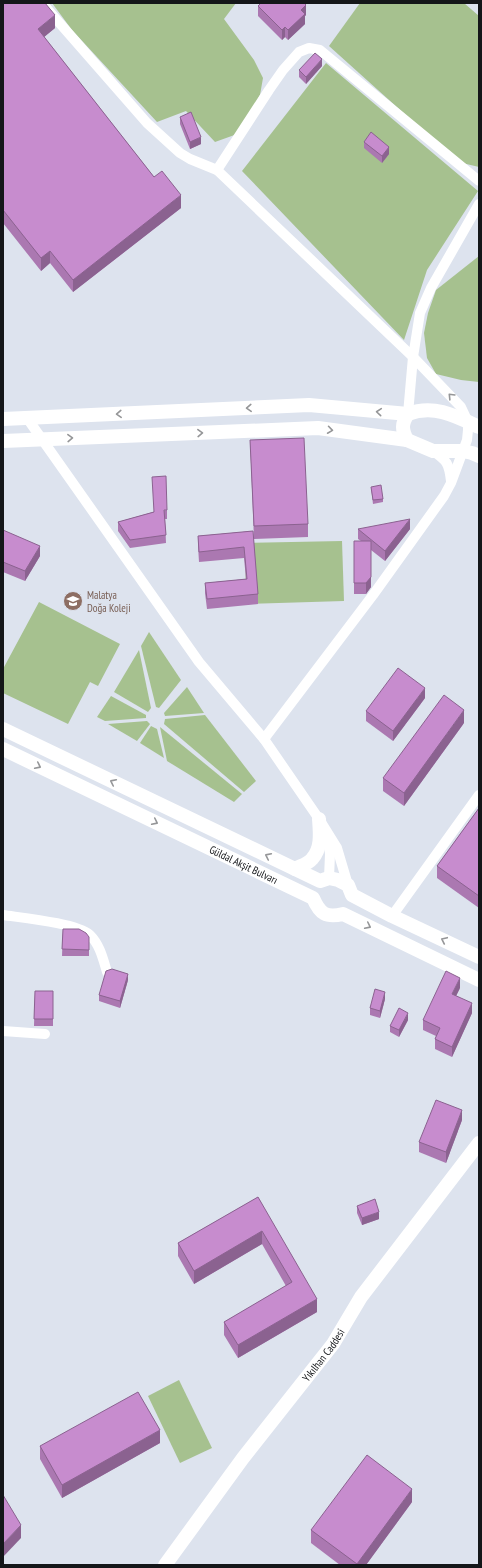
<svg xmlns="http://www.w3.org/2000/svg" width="482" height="1568" font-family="'PT Sans Narrow',sans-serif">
	<rect width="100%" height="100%" fill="#dde3ee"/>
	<g fill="#a6c18f">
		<polygon points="52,3 236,3 224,19 254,60 263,78 260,95 240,133 215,142 186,111 157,122 72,30"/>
		<polygon points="360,3 464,3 479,16 479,167 458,162 329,46"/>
		<polygon points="326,63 478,191 427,270 404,340 242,171"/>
		<polygon points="479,256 479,382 461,380 436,374 427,358 424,333 428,313 436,290"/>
		<polygon points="342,541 344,601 246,604 245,543"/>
		<polygon points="39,602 120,644 98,686 90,682 68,724 3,693 3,669"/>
		<polygon points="149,632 181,680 159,708 156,707 141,646"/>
		<polygon points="139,650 151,708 148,712 114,692"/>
		<polygon points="187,687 204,713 165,716 164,713"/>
		<polygon points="111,696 146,715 146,718 105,721 97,717"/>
		<polygon points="205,715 256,781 244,792 164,724 165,719"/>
		<polygon points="147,721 150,724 137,741 108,724"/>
		<polygon points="151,726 157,729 164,758 140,743"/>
		<polygon points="160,727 242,794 234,802 167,761"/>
		<polygon points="179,1380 212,1448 180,1463 148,1396"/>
	</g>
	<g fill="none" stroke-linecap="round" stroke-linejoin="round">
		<g stroke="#fff" stroke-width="10">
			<polyline points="42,3 147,123 180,153 190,159 217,170 413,357 461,407 468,422 468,430 467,440 451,483 444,496 373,595 264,739"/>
			<polyline points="217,170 269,90 283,70 299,52 309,48 320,50 479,181"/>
			<polyline points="408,414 413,357 420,313 431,288 479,204"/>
			<polyline points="27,418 199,662 264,739 319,819 337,848 348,885"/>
			<path d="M 433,451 C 447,461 449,463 451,481"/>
			<polyline points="328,837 330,854 329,878"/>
			<path d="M 3,915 C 23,918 76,923 90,935 C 100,945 103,959 107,972"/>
			<polyline points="392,916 479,795"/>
			<polyline points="3,1031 45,1034"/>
		</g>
		<g stroke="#fff" stroke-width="14">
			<path d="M 3,419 L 309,405 L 408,414 C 434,404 456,416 479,427"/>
			<path d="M 407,440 C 402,430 401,424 408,414"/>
			<polyline points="3,441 318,428 407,440 433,451 463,451 472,453 479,456"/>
			<polyline points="3,729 320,881 329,878 338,880 348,885 352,895 392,916 479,957"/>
			<path id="s1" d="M 3,749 L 313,898 C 320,914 326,918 343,914 L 479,980"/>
			<path d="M 295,869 C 300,866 308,864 312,859 C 322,848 320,833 319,819"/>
			<path id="s2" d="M 165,1565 L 243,1458 L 333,1344 L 361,1297 L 479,1143"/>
		</g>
	</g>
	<g fill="#ab78b1">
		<polygon points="3,3 55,28 44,37 154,177 181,208 73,292 50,263 41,271 3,223"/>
		<polygon points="258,6 306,15 305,16 305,24 288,40 285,37 282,40 258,16"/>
		<polygon points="322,66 306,84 299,77 299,70"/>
		<polygon points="180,117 201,144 190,149 180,124"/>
		<polygon points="364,142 389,154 382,163 364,148"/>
		<polygon points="250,440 308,524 308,537 254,539"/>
		<polygon points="371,487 383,499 383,502 373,504"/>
		<polygon points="167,510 167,519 165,519 166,543 130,548 118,531 118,522 153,512"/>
		<polygon points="358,529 410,529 385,561 371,550 371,587 366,594 354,594 354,541 361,541 358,539"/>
		<polygon points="3,530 40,556 25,581 3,572"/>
		<polygon points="253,531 258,594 258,604 207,609 205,593 205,583 246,579 244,558 199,562 198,546 198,536"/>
		<polygon points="425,698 393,741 366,721 366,711"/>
		<polygon points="464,723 404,806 383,791 383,778"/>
		<polygon points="479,808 479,908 437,878 437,866"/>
		<polygon points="63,929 89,937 89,956 62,956"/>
		<polygon points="128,980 120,1008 99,1001 99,995"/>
		<polygon points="460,988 456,996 472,1013 452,1057 435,1049 435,1039 436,1036 423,1030 423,1020"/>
		<polygon points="35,991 53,991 53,1026 34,1026"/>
		<polygon points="385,999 380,1018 370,1015 370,1008"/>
		<polygon points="408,1020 399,1037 390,1032 390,1026"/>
		<polygon points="462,1120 446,1163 419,1152 419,1142"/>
		<polygon points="258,1197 317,1312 238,1358 224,1335 224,1322 286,1286 262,1244 194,1284 178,1256 178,1243"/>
		<polygon points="357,1206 379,1219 362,1225 357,1213"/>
		<polygon points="160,1443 62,1498 40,1459 40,1446"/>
		<polygon points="412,1502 366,1565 340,1565 311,1543 311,1530"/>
	</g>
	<g fill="#8b6290">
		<polygon points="306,5 306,15 305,16 305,24 288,40 288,30 301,10"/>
		<polygon points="55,15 55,28 38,42 38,29"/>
		<polygon points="285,27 285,37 282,40 282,30"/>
		<polygon points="322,59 322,66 306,84 306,77"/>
		<polygon points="201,137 201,144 190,149 190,142"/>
		<polygon points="389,147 389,154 382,163 382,156"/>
		<polygon points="181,195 181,208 73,292 73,280"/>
		<polygon points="50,251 50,263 41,271 41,258"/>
		<polygon points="410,519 410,529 385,561 385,551"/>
		<polygon points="371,541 371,587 366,594 366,583"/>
		<polygon points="40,546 40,556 25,581 25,571"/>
		<polygon points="425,688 425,698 393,741 393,731"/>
		<polygon points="464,710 464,723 404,806 404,793"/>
		<polygon points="128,974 128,980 120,1008 120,1001"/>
		<polygon points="460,978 460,988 452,1004 452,994"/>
		<polygon points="385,992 385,999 380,1018 380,1011"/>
		<polygon points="472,1003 472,1013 452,1057 452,1047"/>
		<polygon points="408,1013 408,1020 399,1037 399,1030"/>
		<polygon points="462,1110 462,1120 446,1163 446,1152"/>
		<polygon points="379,1212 379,1219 362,1225 362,1218"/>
		<polygon points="262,1231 262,1244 194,1284 194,1271"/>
		<polygon points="317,1299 317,1312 238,1358 238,1345"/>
		<polygon points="160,1430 160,1443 62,1498 62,1485"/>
		<polygon points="412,1489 412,1502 366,1565 357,1565 357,1564"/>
		<polygon points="21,1525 21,1538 3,1557 3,1544"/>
	</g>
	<g fill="#c78cce" stroke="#8b6290">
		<polygon points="3,3 45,3 55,15 38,29 154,177 162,171 181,195 73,280 50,251 41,258 3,210"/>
		<polygon points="261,3 304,3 306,5 301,10 305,14 288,30 285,27 282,30 258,6"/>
		<polygon points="315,53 322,59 306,77 299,70"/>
		<polygon points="191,112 201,137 190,142 180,117"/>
		<polygon points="371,132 389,147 382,156 364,142"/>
		<polygon points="304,438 308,524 254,526 250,440"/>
		<polygon points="166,476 167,510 164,510 166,535 130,540 118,522 154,512 152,477"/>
		<polygon points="381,485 383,499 373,500 371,487"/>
		<polygon points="410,519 385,551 358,529"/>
		<polygon points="3,530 40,546 25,571 3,562"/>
		<polygon points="253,531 258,594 207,599 205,583 247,579 244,547 199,552 198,536"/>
		<polygon points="354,541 371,541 371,577 366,583 354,583"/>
		<polygon points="398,668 425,688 393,731 366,711"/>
		<polygon points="444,695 464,710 404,793 383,778"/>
		<polygon points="479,808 479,896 437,866"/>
		<polygon points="63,929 79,929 86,933 89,937 89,950 62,949"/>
		<polygon points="112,969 128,974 120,1001 99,995 106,971"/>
		<polygon points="446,971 460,978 452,994 472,1003 452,1047 435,1039 440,1028 423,1020"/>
		<polygon points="375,989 385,992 380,1011 370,1008"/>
		<polygon points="35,991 53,991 53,1019 34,1019"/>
		<polygon points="399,1008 408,1013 399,1030 390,1026"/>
		<polygon points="436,1100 462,1110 446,1152 419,1142"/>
		<polygon points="258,1197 317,1299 238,1345 224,1322 292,1282 262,1231 194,1271 178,1243"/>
		<polygon points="375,1199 379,1212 362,1218 357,1206"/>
		<polygon points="138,1392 160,1430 62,1485 40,1446"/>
		<polygon points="367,1455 412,1489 357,1564 311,1530"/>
		<polygon points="3,1495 21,1525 3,1544"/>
	</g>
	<defs><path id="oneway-chevron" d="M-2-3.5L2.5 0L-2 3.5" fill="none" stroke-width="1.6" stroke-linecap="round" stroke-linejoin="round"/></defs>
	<g stroke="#959698">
		<use href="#oneway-chevron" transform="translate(451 396) rotate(-134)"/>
		<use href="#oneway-chevron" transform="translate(249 408) rotate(177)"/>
		<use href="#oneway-chevron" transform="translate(379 412) rotate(-175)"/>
		<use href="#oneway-chevron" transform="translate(119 414) rotate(177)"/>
		<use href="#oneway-chevron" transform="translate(330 430) rotate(8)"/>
		<use href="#oneway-chevron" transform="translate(200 433) rotate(-2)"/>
		<use href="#oneway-chevron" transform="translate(70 438) rotate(-2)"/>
		<use href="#oneway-chevron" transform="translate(38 766) rotate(26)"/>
		<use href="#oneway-chevron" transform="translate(113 782) rotate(-154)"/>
		<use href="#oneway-chevron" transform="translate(155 822) rotate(26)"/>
		<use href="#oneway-chevron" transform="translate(268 856) rotate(-154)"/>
		<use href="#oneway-chevron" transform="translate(368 926) rotate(26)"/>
		<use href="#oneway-chevron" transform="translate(444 940) rotate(-155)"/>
	</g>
	<defs>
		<g id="school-disc" transform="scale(1)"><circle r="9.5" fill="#8d6e63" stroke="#dde3ee"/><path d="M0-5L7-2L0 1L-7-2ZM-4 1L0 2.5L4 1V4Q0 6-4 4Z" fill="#fff"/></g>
	</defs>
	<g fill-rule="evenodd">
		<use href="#school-disc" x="73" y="601"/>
	</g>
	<g text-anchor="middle" stroke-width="3" stroke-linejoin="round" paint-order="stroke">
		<g font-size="11" fill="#785e54" stroke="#dde3ee" text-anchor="start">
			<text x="87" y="599">Malatya<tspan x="87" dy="13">Doğa Koleji</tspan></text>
		</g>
		<g font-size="11" fill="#141619" stroke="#dde3ee">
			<text dy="4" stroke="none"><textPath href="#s1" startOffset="267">Güldal Akşit Bulvarı</textPath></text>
			<text dy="4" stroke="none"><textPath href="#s2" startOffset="263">Yıkılhan Caddesi</textPath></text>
		</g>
	</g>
	<rect width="482" height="1568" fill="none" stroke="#141619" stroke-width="8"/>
</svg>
